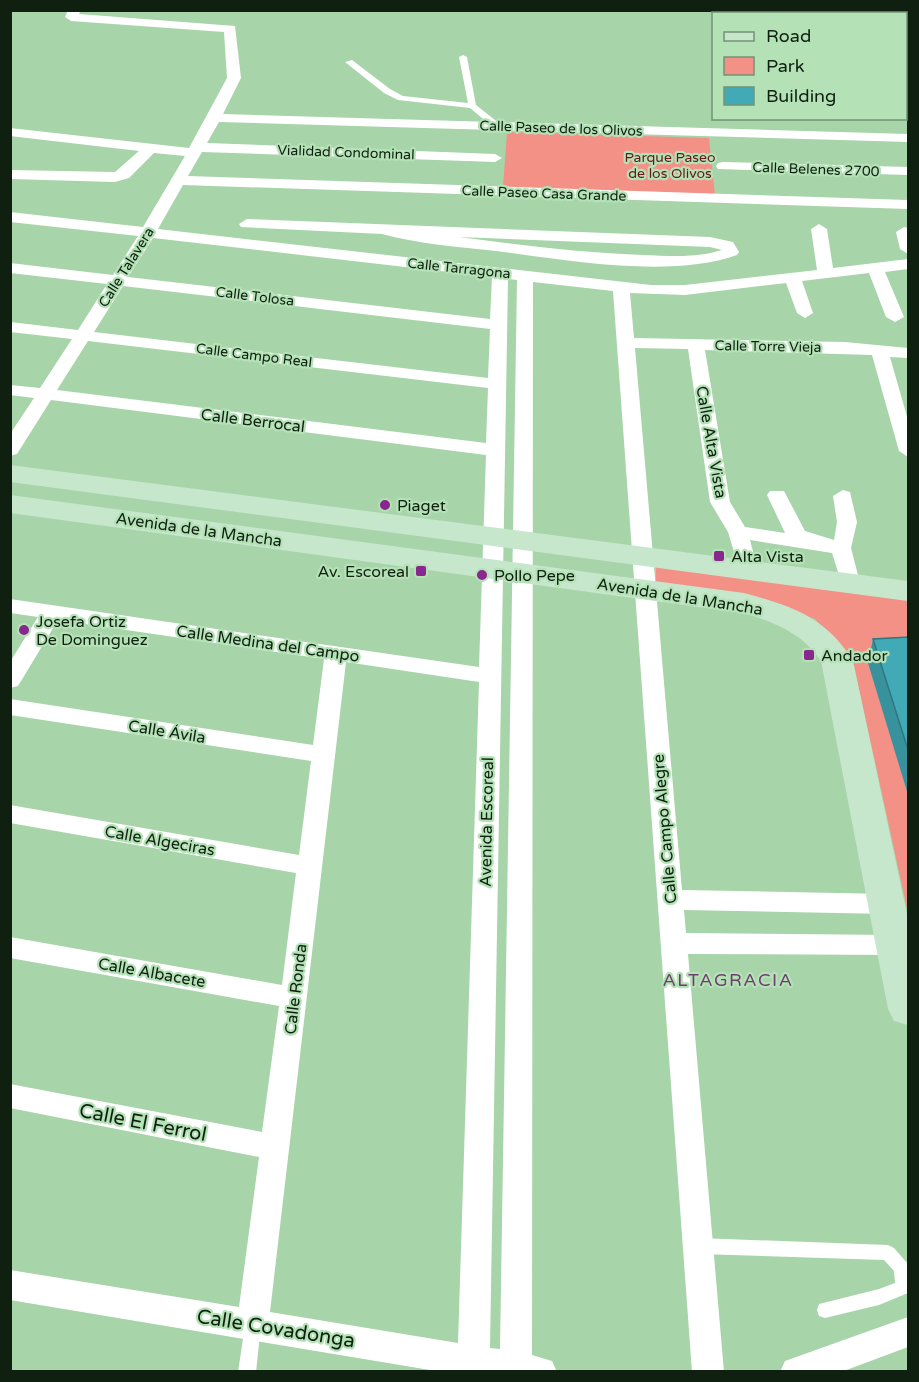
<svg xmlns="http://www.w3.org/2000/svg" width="919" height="1382" font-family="'Varela Round',sans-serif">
	<rect width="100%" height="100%" fill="#a7d4a9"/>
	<g fill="#f39187">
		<polygon points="507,132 709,138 715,195 503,187"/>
		<polygon points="656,563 908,600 908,913 853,661 815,619 731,594 656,583"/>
	</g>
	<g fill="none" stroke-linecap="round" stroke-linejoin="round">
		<g fill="#fff" fill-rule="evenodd">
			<polygon points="463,55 467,57 476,105 500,124 500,128 494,128 470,108 398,100 384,93 345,62 352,60 390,89 403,96 468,103 459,57"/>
			<polygon points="699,1238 888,1245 894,1248 908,1264 908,1293 879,1305 825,1318 819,1316 817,1310 819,1304 879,1289 895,1283 894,1271 884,1260 699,1254 693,1251 691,1246 693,1241"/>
			<polygon points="253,1317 259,1319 261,1325 256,1372 238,1372 245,1325 247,1319"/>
		</g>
		<g fill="#fff" fill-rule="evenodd">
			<path d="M 68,10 L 81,10 L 79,14 L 235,26 L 241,78 L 223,114 L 908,134 L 908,142 L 219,122 L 207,143 L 495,154 L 502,158 L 495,162 L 202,152 L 188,176 L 908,200 L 908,209 L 183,185 L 158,229 L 651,285 L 685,285 L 817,270 L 811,229 L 819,224 L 827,229 L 833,268 L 908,259 L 908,269 L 885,272 L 904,317 L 895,322 L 886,317 L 869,273 L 802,281 L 813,313 L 805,318 L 797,313 L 786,283 L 685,295 L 630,293 L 634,338 L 845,342 L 908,348 L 908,358 L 890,357 L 908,420 L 908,457 L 899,451 L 872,355 L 705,350 L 730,502 L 745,527 L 785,533 L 767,495 L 770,491 L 784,491 L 805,531 L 834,540 L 837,522 L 833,496 L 843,490 L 850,492 L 857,522 L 851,548 L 860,583 L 857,588 L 843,588 L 832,553 L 750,540 L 758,570 L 755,575 L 741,575 L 728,532 L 710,502 L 688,349 L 635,348 L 682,890 L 887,894 L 896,897 L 900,904 L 896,911 L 887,914 L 684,910 L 686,933 L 896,935 L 905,938 L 908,944 L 905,952 L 896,955 L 688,954 L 724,1372 L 692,1372 L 613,291 L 533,282 L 532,1355 L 552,1361 L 557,1372 L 442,1372 L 10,1300 L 10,1270 L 239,1307 L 259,1157 L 10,1108 L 10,1084 L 262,1132 L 279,1006 L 10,958 L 10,937 L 282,985 L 296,873 L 10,823 L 10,805 L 299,855 L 311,761 L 10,715 L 10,699 L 313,745 L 324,659 L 58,620 L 18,686 L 10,688 L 10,662 L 38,617 L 10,613 L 10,599 L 479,667 L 486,455 L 51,400 L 17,454 L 10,456 L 10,434 L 34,398 L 10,395 L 10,385 L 40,388 L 72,339 L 10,332 L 10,322 L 78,330 L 107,284 L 10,273 L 10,263 L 113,275 L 138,236 L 10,222 L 10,212 L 143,227 L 185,156 L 154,153 L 129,178 L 115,182 L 10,179 L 10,170 L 115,172 L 139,151 L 10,136 L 10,128 L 189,148 L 227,78 L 224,32 L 71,21 L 65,17 ZM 153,238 L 492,277 L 490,319 L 128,277 ZM 508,279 L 517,280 L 500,1349 L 490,1348 ZM 123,286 L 490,329 L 488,378 L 94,332 ZM 88,341 L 488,388 L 486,443 L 57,390 ZM 346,662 L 479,682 L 458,1343 L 270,1312 Z"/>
			<polygon points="798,10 854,10 859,14 803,14"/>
			<polygon points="902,13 908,13 908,21 906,20 906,14"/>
			<polygon points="723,162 908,167 908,175 718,169 716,166 718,163"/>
			<path d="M 247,219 L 710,237 L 733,242 L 739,252 L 737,255 C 670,279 566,260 496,251 C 458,247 419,244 382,234 L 241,227 L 239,224 ZM 459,237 L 710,247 L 722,250 C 697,258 670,256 644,255 C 582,253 520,245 459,237 Z"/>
			<polygon points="904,227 908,228 908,254 900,249 896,232"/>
			<polygon points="908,1317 908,1347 841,1372 780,1372 785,1361"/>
		</g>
		<g fill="#c6e7cb" fill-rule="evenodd">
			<polygon points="900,10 908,10 908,27 906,27 906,14 899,14"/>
			<polygon points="10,465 908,581 908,601 10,482"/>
			<path d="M 10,495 L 744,593 C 792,606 826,617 853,661 L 908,919 L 908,1025 L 894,1021 L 888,1009 L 821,661 C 804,634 772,621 743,613 L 10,513 Z"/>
		</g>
	</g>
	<polygon fill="#38929d" points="909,637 909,798 868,663 873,639"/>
	<polygon fill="#41aab6" stroke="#2e777f" stroke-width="1.5" points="909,637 909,753 873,639"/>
	<g fill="#8a278f" stroke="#b4e1b6" stroke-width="2">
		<circle cx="385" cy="505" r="6"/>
		<rect x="713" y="550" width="12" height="12" rx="3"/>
		<rect x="415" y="565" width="12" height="12" rx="3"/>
		<circle cx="482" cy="575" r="6"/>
		<circle cx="24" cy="630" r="6"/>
		<rect x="803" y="649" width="12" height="12" rx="3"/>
	</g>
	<g text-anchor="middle" stroke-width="4.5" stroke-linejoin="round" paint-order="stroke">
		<g font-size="14" fill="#0f2010" stroke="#b4e1b6">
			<text transform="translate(561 128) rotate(2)" y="5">Calle Paseo de los Olivos</text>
			<text transform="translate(346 152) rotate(2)" y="5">Vialidad Condominal</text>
			<text transform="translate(816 169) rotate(2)" y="5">Calle Belenes 2700</text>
			<text transform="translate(544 193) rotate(2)" y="5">Calle Paseo Casa Grande</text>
			<text transform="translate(126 267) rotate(-58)" y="5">Calle Talavera</text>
			<text transform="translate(459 268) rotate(6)" y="5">Calle Tarragona</text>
			<text transform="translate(255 296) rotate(7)" y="5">Calle Tolosa</text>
			<text transform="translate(768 346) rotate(1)" y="5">Calle Torre Vieja</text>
			<text transform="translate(254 355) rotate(7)" y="5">Calle Campo Real</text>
		</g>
		<g font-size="14" fill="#691817" stroke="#b4e1b6">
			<text x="670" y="162">Parque Paseo<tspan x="670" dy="16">de los Olivos</tspan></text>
		</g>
		<g font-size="16" fill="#0f2010" stroke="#b4e1b6">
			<text transform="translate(253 420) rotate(7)" y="6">Calle Berrocal</text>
			<text transform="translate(712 442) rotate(80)" y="6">Calle Alta Vista</text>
			<text transform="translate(199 529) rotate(8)" y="6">Avenida de la Mancha</text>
			<text transform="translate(680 596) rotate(9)" y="6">Avenida de la Mancha</text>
			<text transform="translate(268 643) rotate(8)" y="6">Calle Medina del Campo</text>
			<text transform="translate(167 731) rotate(9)" y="6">Calle Ávila</text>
			<text transform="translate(486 822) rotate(-89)" y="6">Avenida Escoreal</text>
			<text transform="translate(664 829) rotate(-95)" y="6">Calle Campo Alegre</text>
			<text transform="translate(160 840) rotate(10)" y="6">Calle Algeciras</text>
			<text transform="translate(152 972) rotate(10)" y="6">Calle Albacete</text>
			<text transform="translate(295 989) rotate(-83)" y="6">Calle Ronda</text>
		</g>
		<g font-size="16" fill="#0f2010" stroke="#b4e1b6" text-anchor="start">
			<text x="397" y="511">Piaget</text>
			<text x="731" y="562">Alta Vista</text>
			<text x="409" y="577" text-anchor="end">Av. Escoreal</text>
			<text x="494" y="581">Pollo Pepe</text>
			<text x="36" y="627">Josefa Ortiz<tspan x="36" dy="18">De Dominguez</tspan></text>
			<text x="821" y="661">Andador</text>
		</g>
		<g font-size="18" letter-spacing="1.5" fill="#6e3d70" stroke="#b4e1b6">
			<text x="728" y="986">ALTAGRACIA</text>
		</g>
		<g font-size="20" fill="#0f2010" stroke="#b4e1b6">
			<text transform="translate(143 1122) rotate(11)" y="7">Calle El Ferrol</text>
			<text transform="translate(276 1328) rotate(9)" y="7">Calle Covadonga</text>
		</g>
	</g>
	<rect width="919" height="1382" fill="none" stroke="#0f2010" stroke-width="24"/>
	<rect x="712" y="12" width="195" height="108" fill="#b4e1b6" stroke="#729474" stroke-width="1.5"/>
	<rect x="724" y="32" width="30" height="9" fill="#c6e7cb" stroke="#729474" stroke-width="1.5"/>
	<text x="766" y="42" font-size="18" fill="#0f2010">Road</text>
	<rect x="724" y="57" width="30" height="18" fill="#f39187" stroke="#729474" stroke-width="1.5"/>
	<text x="766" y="72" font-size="18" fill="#0f2010">Park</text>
	<rect x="724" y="87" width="30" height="18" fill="#41aab6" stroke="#729474" stroke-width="1.5"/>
	<text x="766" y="102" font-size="18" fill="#0f2010">Building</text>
</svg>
